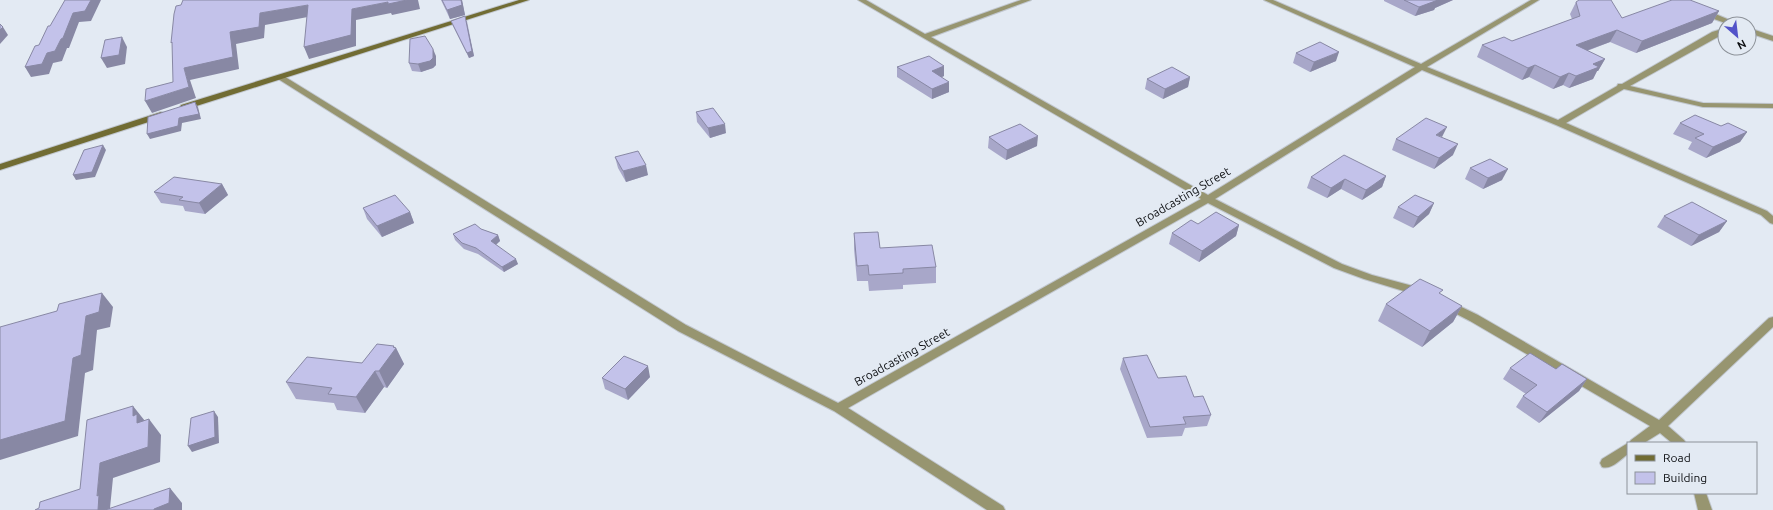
<svg xmlns="http://www.w3.org/2000/svg" width="1773" height="510" font-family="Ubuntu,sans-serif">
	<rect width="100%" height="100%" fill="#e3eaf3"/>
	<g fill="none" stroke-linecap="round" stroke-linejoin="round">
		<g stroke="#c1c7cf" stroke-width="2">
			<g id="street">
				<polygon points="858,0 866,0 925,34 1021,0 1031,0 931,37 1208,195 1415,67 1264,0 1273,0 1421,64 1531,0 1539,0 1427,67 1558,120 1617,86 1618,84 1622,84 1712,32 1725,28 1725,33 1630,86 1703,103 1773,104 1773,108 1703,107 1624,89 1566,123 1767,211 1773,216 1773,224 1770,223 1761,215 1556,125 1422,70 1215,199 1342,264 1372,275 1424,289 1425,292 1424,295 1420,296 1364,279 1334,268 1208,203 848,408 1003,506 1005,510 987,510 834,411 678,331 275,77 279,75 282,75 686,325 838,403 1201,199"/>
				<polygon points="1700,10 1706,10 1739,24 1728,24 1700,14"/>
				<polygon points="1749,28 1773,36 1773,41 1749,33"/>
				<polygon points="1447,300 1478,315 1659,420 1769,318 1773,317 1773,327 1668,426 1684,440 1686,443 1672,443 1660,433 1644,443 1629,443 1631,440 1650,426 1470,321 1443,307 1442,304 1443,301"/>
				<path d="M 1628,443 L 1628,454 C 1620,460 1611,470 1602,467 L 1600,463 L 1602,459 Z"/>
				<polygon points="1694,493 1706,493 1712,510 1698,510"/>
			</g>
		</g>
		<g stroke="#c1c7cf" stroke-width="2">
			<g id="secondary">
				<polygon points="519,0 529,0 187,109 181,109 180,107 181,105"/>
				<polygon points="161,112 164,113 164,117 0,170 0,164"/>
			</g>
		</g>
		<use href="#street" fill="#979570" fill-rule="evenodd"/>
		<use href="#secondary" fill="#716c33" fill-rule="evenodd"/>
	</g>
	<g fill="#a8a7c9">
		<polygon points="441,0 462,0 465,15 450,19"/>
		<polygon points="1384,0 1453,0 1435,8 1434,10 1415,16 1384,1"/>
		<polygon points="1576,2 1622,18 1719,11 1712,23 1636,53 1610,42 1587,51 1605,59 1598,71 1597,71 1593,79 1569,88 1563,85 1553,89 1529,77 1522,80 1477,57 1482,45 1512,41 1572,19 1570,14"/>
		<polygon points="451,21 467,21 474,56 469,58 453,26"/>
		<polygon points="1296,53 1336,61 1310,72 1293,63"/>
		<polygon points="436,56 436,65 433,68 421,72 412,71 409,63"/>
		<polygon points="944,66 944,76 942,77 949,92 932,99 897,77 897,67"/>
		<polygon points="1190,77 1188,87 1163,99 1145,89 1147,79"/>
		<polygon points="696,112 726,133 710,138 697,122"/>
		<polygon points="1680,123 1721,126 1747,132 1740,142 1706,158 1688,149 1692,142 1673,134"/>
		<polygon points="989,137 1037,146 1006,160 988,148"/>
		<polygon points="1442,137 1453,155 1434,169 1392,150 1396,139"/>
		<polygon points="615,157 648,175 626,182 618,168"/>
		<polygon points="1470,168 1502,180 1483,189 1465,179"/>
		<polygon points="1386,176 1382,187 1362,200 1341,189 1327,198 1307,188 1311,177"/>
		<polygon points="222,184 228,195 205,214 185,211 183,206 161,203 154,192"/>
		<polygon points="1434,203 1429,214 1413,228 1393,218 1398,207"/>
		<polygon points="363,208 410,212 414,223 382,237 367,219"/>
		<polygon points="1664,216 1727,221 1719,232 1691,246 1657,227"/>
		<polygon points="1239,225 1236,236 1199,262 1169,244 1172,233"/>
		<polygon points="481,229 498,235 500,241 496,245 518,264 504,272 478,254 464,249 455,240 453,234"/>
		<polygon points="854,233 880,248 936,267 936,283 903,285 903,289 869,291 868,281 857,281 854,249"/>
		<polygon points="1386,304 1462,306 1453,322 1422,347 1378,321"/>
		<polygon points="394,346 394,347 396,348 404,364 387,388 384,387 365,413 337,410 334,403 296,399 286,382 362,363"/>
		<polygon points="1123,358 1158,378 1194,397 1211,415 1207,426 1185,428 1182,436 1147,438 1120,369"/>
		<polygon points="1510,368 1556,369 1587,379 1579,391 1539,423 1516,407 1523,396 1526,394 1503,379"/>
		<polygon points="650,377 628,400 605,389 602,378"/>
	</g>
	<g fill="#8888a4">
		<polygon points="91,0 101,0 91,21 79,22 69,48 67,48 62,61 53,63 49,74 31,77 25,67 47,53 61,39 73,13"/>
		<polygon points="407,0 418,0 420,9 392,15 391,13 356,20 356,46 309,59 304,47 352,9 388,2"/>
		<polygon points="461,0 462,0 465,15 450,19 447,10"/>
		<polygon points="1436,0 1453,0 1435,8 1434,10 1415,16 1419,7"/>
		<polygon points="308,5 313,16 265,25 264,38 236,44 239,69 190,80 196,98 152,113 145,101 189,87 184,68 230,32 260,13"/>
		<polygon points="1719,11 1712,23 1636,53 1642,41"/>
		<polygon points="465,16 474,56 469,58 467,53"/>
		<polygon points="3,27 8,35 0,44 0,30"/>
		<polygon points="1617,30 1610,42 1569,57 1576,45"/>
		<polygon points="122,37 127,47 125,64 107,68 101,58"/>
		<polygon points="433,49 436,56 436,65 433,68 421,72 418,64"/>
		<polygon points="1339,52 1336,61 1310,72 1314,62"/>
		<polygon points="1605,59 1598,71 1597,71 1593,79 1569,88 1576,76 1593,64"/>
		<polygon points="1535,65 1529,77 1522,80 1528,68"/>
		<polygon points="944,66 944,76 932,81 932,71"/>
		<polygon points="1569,73 1563,85 1553,89 1560,77"/>
		<polygon points="1190,77 1188,87 1163,99 1165,89"/>
		<polygon points="949,82 949,92 932,99 932,89"/>
		<polygon points="195,102 198,107 201,119 182,123 181,131 150,139 147,134 179,118"/>
		<polygon points="725,124 726,133 710,138 708,128"/>
		<polygon points="1447,127 1442,137 1436,135"/>
		<polygon points="1747,132 1740,142 1706,158 1713,147"/>
		<polygon points="1038,136 1037,146 1006,160 1007,150"/>
		<polygon points="1458,144 1453,155 1434,169 1439,158"/>
		<polygon points="103,145 106,150 95,177 76,180 73,175"/>
		<polygon points="646,165 648,175 626,182 623,171"/>
		<polygon points="1508,169 1502,180 1483,189 1488,178"/>
		<polygon points="1386,176 1382,187 1362,200 1366,190"/>
		<polygon points="1345,179 1341,189 1327,198 1331,188"/>
		<polygon points="222,184 228,195 205,214 199,203"/>
		<polygon points="1434,203 1429,214 1413,228 1418,217"/>
		<polygon points="410,212 414,223 382,237 377,226"/>
		<polygon points="1727,221 1719,232 1691,246 1699,235"/>
		<polygon points="1239,225 1236,236 1199,262 1202,251"/>
		<polygon points="498,235 500,241 493,247 491,241"/>
		<polygon points="516,259 518,264 504,272 502,267"/>
		<polygon points="102,293 113,307 110,327 97,330 93,370 85,373 78,436 0,460 0,440 73,358 86,316"/>
		<polygon points="1462,306 1453,322 1422,347 1430,331"/>
		<polygon points="394,346 395,349 396,348 404,364 387,388 379,371"/>
		<polygon points="648,366 650,377 628,400 625,389"/>
		<polygon points="375,371 384,387 365,413 356,397"/>
		<polygon points="1587,379 1579,391 1539,423 1547,412"/>
		<polygon points="133,406 145,421 149,419 161,435 160,462 113,478 110,508 112,510 98,510 97,496 100,463 137,423 133,416"/>
		<polygon points="214,411 218,417 219,443 192,452 188,446"/>
		<polygon points="170,488 182,503 182,510 154,510 154,509"/>
	</g>
	<g fill="#c3c2ea" stroke="#8888a4">
		<polygon points="65,0 91,0 85,11 73,13 63,38 61,39 55,51 47,53 42,64 25,67 35,46 39,45 48,26 50,26"/>
		<polygon points="183,0 407,0 388,4 388,2 352,9 351,35 304,47 308,5 260,13 259,27 230,32 233,57 184,68 189,87 145,101 146,89 173,82 172,42 171,43 174,14 176,6 181,5"/>
		<polygon points="442,0 461,0 462,5 447,10"/>
		<polygon points="1404,0 1438,0 1419,7"/>
		<polygon points="1579,0 1611,0 1622,18 1672,0 1690,0 1719,11 1642,41 1617,30 1576,45 1605,59 1593,64 1599,67 1576,76 1569,73 1560,77 1535,65 1528,68 1482,45 1504,37 1512,41 1580,16 1576,2"/>
		<polygon points="465,16 472,51 467,53 451,21"/>
		<polygon points="0,24 3,27 0,30"/>
		<polygon points="425,36 433,49 433,58 430,61 418,64 409,63 410,39"/>
		<polygon points="122,37 119,55 101,58 105,40"/>
		<polygon points="1320,42 1339,52 1314,62 1296,53"/>
		<polygon points="929,56 944,66 932,71 949,82 932,89 897,67"/>
		<polygon points="1172,67 1190,77 1165,89 1147,79"/>
		<polygon points="195,102 199,114 179,118 178,126 147,134 148,117"/>
		<polygon points="713,108 725,124 708,128 696,112"/>
		<polygon points="1695,115 1721,126 1728,123 1747,132 1713,147 1695,138 1704,134 1680,123"/>
		<polygon points="1426,118 1447,127 1436,135 1458,144 1439,158 1396,139"/>
		<polygon points="1020,124 1038,136 1007,150 989,137"/>
		<polygon points="103,145 92,172 73,175 84,150"/>
		<polygon points="638,151 646,165 623,171 615,157"/>
		<polygon points="1344,155 1386,176 1366,190 1345,179 1331,188 1311,177"/>
		<polygon points="1490,159 1508,169 1488,178 1470,168"/>
		<polygon points="174,177 222,184 199,203 179,200 183,197 154,192"/>
		<polygon points="395,195 410,212 377,226 363,208"/>
		<polygon points="1415,195 1434,203 1418,217 1398,207"/>
		<polygon points="1692,202 1727,221 1699,235 1664,216"/>
		<polygon points="1216,212 1239,225 1202,251 1172,233 1191,220 1198,224"/>
		<polygon points="475,224 481,229 498,235 491,241 516,259 502,267 476,248 462,243 453,234"/>
		<polygon points="878,232 880,248 932,245 936,267 903,269 903,273 869,275 868,265 857,266 854,233"/>
		<polygon points="1420,279 1443,290 1439,293 1462,306 1430,331 1386,304"/>
		<polygon points="102,293 99,312 86,316 81,355 73,358 65,421 0,440 0,327 57,311 59,304"/>
		<polygon points="377,344 394,346 393,347 396,348 379,371 375,371 356,397 328,394 332,388 286,382 307,357 362,363"/>
		<polygon points="1530,353 1556,369 1562,364 1587,379 1547,412 1523,396 1537,385 1510,368"/>
		<polygon points="1147,355 1158,378 1186,376 1194,397 1203,396 1211,415 1183,417 1186,424 1150,427 1123,358"/>
		<polygon points="624,356 648,366 625,389 602,378"/>
		<polygon points="133,406 133,416 137,414 137,423 149,419 148,447 100,463 97,496 99,495 98,510 35,510 39,508 40,502 80,489 87,420"/>
		<polygon points="214,411 215,437 188,446 191,418"/>
		<polygon points="170,488 169,503 154,509 154,510 105,510"/>
	</g>
	<g text-anchor="middle" stroke-width="4" stroke-linejoin="round" paint-order="stroke">
		<g font-size="12" fill="#0c0e11" stroke="#e3eaf3">
			<text transform="translate(1183 197) rotate(-30)" y="4">Broadcasting Street</text>
			<text transform="translate(902 357) rotate(-29)" y="4">Broadcasting Street</text>
		</g>
	</g>
	<rect x="1627" y="442" width="130" height="52" fill="#e3eaf3" stroke="#8d9299"/>
	<rect x="1635" y="455" width="20" height="6" fill="#716c33" stroke="#8d9299"/>
	<text x="1663" y="462" font-size="12" fill="#0c0e11">Road</text>
	<rect x="1635" y="472" width="20" height="12" fill="#c3c2ea" stroke="#8d9299"/>
	<text x="1663" y="482" font-size="12" fill="#0c0e11">Building</text>
	<g transform="translate(1737 36) rotate(152)"><circle r="19" fill="#e3eaf3" stroke="#8d9299"/>
	<path d="M0-3L7 15L0 10L-7 15Z" fill="#5252c9"/>
	<text y="-6" font-size="11" font-weight="bold" text-anchor="middle" fill="#0c0e11">N</text>
	</g>
</svg>
